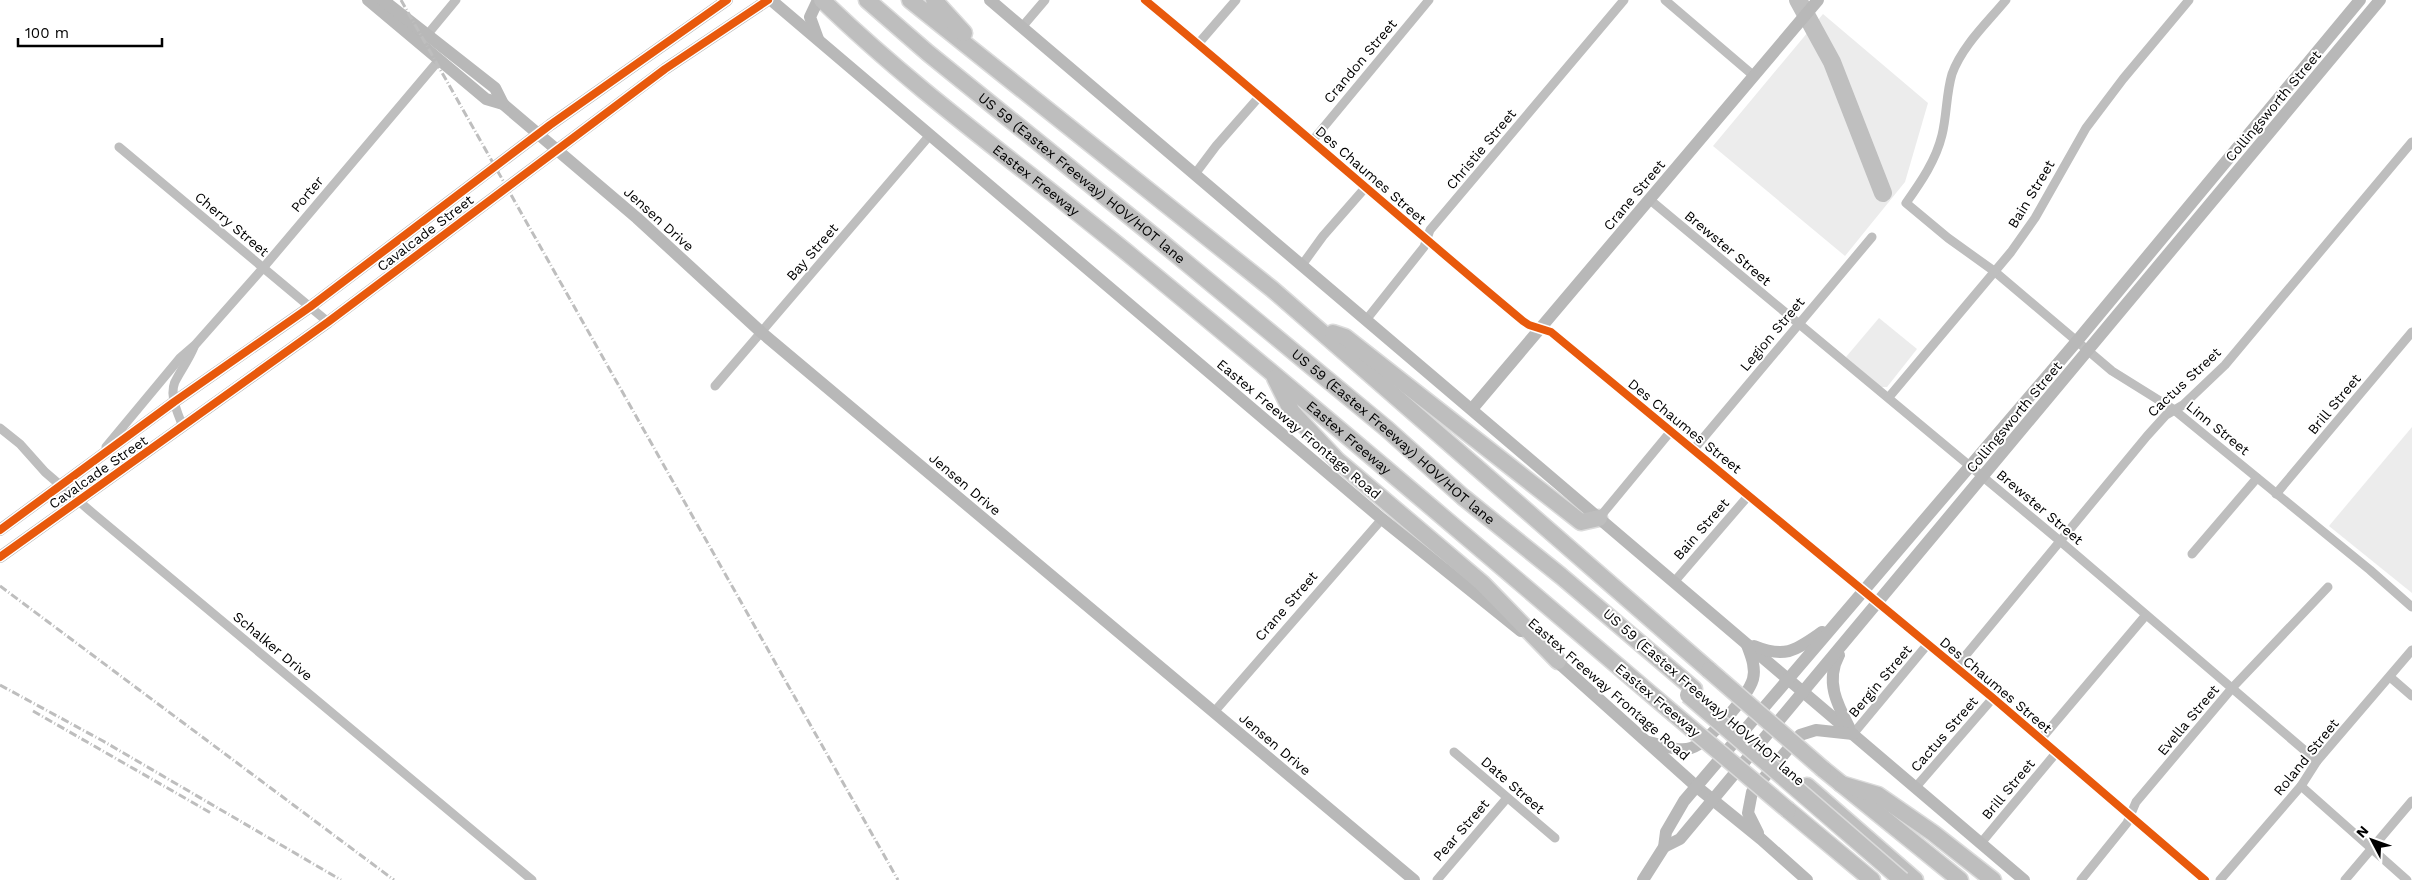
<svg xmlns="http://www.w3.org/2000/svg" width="2412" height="880" font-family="'Work Sans',sans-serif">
	<rect width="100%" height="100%" fill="#fff"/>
	<g fill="#ececec">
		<polygon points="1823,14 1928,103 1905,182 1845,256 1713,146"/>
		<polygon points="1879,318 1917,349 1887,387 1881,387 1846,357"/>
		<polygon points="2412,427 2412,593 2329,526"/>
	</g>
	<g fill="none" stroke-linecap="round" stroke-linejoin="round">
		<polyline stroke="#bfbfbf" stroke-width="18" points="1798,0 1832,62 1883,193"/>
		<g stroke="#dbdbdb" stroke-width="19">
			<g id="highway">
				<path id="s1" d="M 822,0 C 920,95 1031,173 1136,260 C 1317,409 1495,561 1673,713"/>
				<path id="s2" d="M 867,0 L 928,53 L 1160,241 L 1387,429 L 1463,497 L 1561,576 L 1694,689"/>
				<polyline points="910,0 1272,289 1709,670"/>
				<polyline points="934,0 964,33"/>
				<polyline points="1333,333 1345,337 1581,522 1599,518"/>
				<polyline points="1275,378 1292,412 1337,460 1482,583 1558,661"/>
				<polyline points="1823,769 1960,880"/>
				<polyline points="1841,784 1878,795 1933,833 1993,880"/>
				<polyline points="1807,786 1915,880"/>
				<polyline points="1788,810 1872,880"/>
			</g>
		</g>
		<g stroke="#bebebe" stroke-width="9">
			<path d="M 1145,0 C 1272,105 1396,215 1523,321 L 1529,325 L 1551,332 L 1993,698 L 2205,880"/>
			<polyline points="1665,0 1754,76"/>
			<path d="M 2006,0 C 1987,23 1962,46 1952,74 C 1946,94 1947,115 1942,135 C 1936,160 1921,182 1906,203 L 1948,238 L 1994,271 L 2112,371 L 2173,409 L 2370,570 L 2412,607"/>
			<polyline points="1022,27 1045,0"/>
			<polyline points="427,35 456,0"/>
			<polyline points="1198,44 1236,0"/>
			<polyline points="1313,140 1429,0"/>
			<polyline points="119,147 328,322"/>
			<polyline points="1195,174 1216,146 1259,97"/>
			<polyline points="1649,199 2060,541 2317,761"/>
			<polyline points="1302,265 1323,236 1365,188"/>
			<polyline points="1366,320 1424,247 1430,230 1624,0"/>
			<polyline points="715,386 930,135"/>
			<polyline points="1889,397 2011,252 2035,218 2086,128 2123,79 2189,0"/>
			<path d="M 183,427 C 178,413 167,393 177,378 C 183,367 189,359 194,347"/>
			<polyline points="0,428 20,444 45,472 89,510 532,880"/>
			<polyline points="106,447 180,358 195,345 263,268 439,60"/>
			<polyline points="1694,449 1872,237"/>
			<polyline points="2276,494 2412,332"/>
			<polyline points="1599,518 1671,431"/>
			<polyline points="2192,554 2257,478"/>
			<polyline points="1674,582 1749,495"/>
			<polyline points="1956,667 2147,436 2166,415 2183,405 2225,365 2412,142"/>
			<polyline points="2390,677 2412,696"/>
			<polyline points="1214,712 1382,519"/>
			<polyline points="1853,734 1927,645"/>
			<polyline points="2041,739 2146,615"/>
			<polyline points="1454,752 1555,838"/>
			<polyline points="2301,786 2407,880"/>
			<polyline points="1915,788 1993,698"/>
			<polyline points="1981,843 2056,753"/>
			<polyline points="1437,880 1507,798"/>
			<polyline points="2081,880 2127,823 2136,802 2233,687 2328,587"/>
			<polyline points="2220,880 2301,786 2317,761 2412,650"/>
			<polyline points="2345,880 2412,801"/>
		</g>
		<g stroke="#b8b8b8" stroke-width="12">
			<polyline points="368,0 486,99 503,104 530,127 637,218 761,332 1414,880"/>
			<polyline points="383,0 495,88 503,104"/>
			<polyline points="771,0 1382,519 1521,631"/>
			<polyline points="818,0 810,17 818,39"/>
			<polyline points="990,0 2024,880"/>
			<polyline points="1472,409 1818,0"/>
			<polyline points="0,530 174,402 310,307 550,125 727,0"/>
			<polyline points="0,557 328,322 665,69 768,0"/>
			<path d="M 1754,646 C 1786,659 1796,650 1822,632"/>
			<path d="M 1839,655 C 1825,681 1837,704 1849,727"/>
			<polyline points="1552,657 1697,787 1761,839 1807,880"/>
			<path d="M 1649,742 C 1662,745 1678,752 1691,748 C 1708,743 1748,696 1753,679 C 1756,667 1751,656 1747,645"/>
			<polyline points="1758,833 1748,813 1752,792 1800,735 1816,730 1853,734"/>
			<polyline points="1664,847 1680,839 2380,0"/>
			<polyline points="1643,880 1664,847 1666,832 1684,801 2077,341 2360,0"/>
		</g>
		<use href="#highway" stroke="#bebebe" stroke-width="16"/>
		<g stroke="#bebebe" stroke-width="3" stroke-dasharray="8 2.5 1 2.5" stroke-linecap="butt">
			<polyline points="401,0 898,880"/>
			<polyline points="0,586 394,880"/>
			<polyline points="0,685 103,741 341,880"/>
			<polyline points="33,711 211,813"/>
		</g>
		<g stroke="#dbdbdb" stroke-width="19" stroke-linecap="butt">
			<g id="highway-bridge">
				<polyline points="1709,670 1823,769"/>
				<polyline points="1688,695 1902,880"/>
				<polyline points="1673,713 1788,810"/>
			</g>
		</g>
		<use href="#highway-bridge" stroke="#bebebe" stroke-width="16"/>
		<g stroke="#fff" stroke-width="11">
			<g id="cycleway">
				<path d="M 1145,0 C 1272,105 1396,215 1523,321 L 1529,325 L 1551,332 L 1993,698 L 2205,880"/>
				<polyline points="0,530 174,402 310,307 550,125 727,0"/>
				<polyline points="0,557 328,322 665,69 768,0"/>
			</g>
		</g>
		<use href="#cycleway" stroke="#e8590c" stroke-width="8"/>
	</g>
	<g text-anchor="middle" stroke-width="4" stroke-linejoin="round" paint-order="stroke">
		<g font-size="14" fill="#000" stroke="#fff">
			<text transform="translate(1360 61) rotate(-50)" y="5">Crandon Street</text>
			<text transform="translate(2273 106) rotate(-50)" y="5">Collingsworth Street</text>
			<text transform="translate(1481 149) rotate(-50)" y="5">Christie Street</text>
			<text transform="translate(1371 175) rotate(41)" y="5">Des Chaumes Street</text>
			<text dy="5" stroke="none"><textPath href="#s2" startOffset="279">US 59 (Eastex Freeway) HOV/HOT lane</textPath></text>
			<text dy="5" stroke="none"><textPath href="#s1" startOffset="280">Eastex Freeway</textPath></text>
			<text transform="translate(307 194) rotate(-50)" y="5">Porter</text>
			<text transform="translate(2031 194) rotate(-59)" y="5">Bain Street</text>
			<text transform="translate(1634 195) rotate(-50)" y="5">Crane Street</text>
			<text transform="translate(659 219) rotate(42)" y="5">Jensen Drive</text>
			<text transform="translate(232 224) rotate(40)" y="5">Cherry Street</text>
			<text transform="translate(425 233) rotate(-37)" y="5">Cavalcade Street</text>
			<text transform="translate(1728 248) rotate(40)" y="5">Brewster Street</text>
			<text transform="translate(812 252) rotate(-49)" y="5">Bay Street</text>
			<text transform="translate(1772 334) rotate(-50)" y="5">Legion Street</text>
			<text transform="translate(2184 382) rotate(-43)" y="5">Cactus Street</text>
			<text transform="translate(2334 404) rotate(-50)" y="5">Brill Street</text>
			<text transform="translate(2014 417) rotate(-50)" y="5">Collingsworth Street</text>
			<text transform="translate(1685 426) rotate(39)" y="5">Des Chaumes Street</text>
			<text transform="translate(2218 428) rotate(39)" y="5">Linn Street</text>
			<text transform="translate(1299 429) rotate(40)" y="5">Eastex Freeway Frontage Road</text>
			<text dy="5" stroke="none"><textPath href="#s1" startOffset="685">Eastex Freeway</textPath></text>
			<text dy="5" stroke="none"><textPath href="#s2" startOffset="684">US 59 (Eastex Freeway) HOV/HOT lane</textPath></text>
			<text transform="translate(98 472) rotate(-35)" y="5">Cavalcade Street</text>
			<text transform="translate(965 484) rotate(40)" y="5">Jensen Drive</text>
			<text transform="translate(2040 507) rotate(40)" y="5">Brewster Street</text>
			<text transform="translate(1701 529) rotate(-49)" y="5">Bain Street</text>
			<text transform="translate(1286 606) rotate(-49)" y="5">Crane Street</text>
			<text transform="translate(273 646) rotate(40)" y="5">Schalker Drive</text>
			<text transform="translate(1880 681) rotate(-50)" y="5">Bergin Street</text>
			<text transform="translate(1996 685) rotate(40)" y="5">Des Chaumes Street</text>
			<text transform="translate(1609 689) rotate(41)" y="5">Eastex Freeway Frontage Road</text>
			<text transform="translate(1704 697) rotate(41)" y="5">US 59 (Eastex Freeway) HOV/HOT lane</text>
			<text transform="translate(1658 700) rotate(40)" y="5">Eastex Freeway</text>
			<text transform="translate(2188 720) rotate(-50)" y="5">Evella Street</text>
			<text transform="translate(1944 734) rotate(-49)" y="5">Cactus Street</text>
			<text transform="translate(1275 744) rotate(40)" y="5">Jensen Drive</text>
			<text transform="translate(2306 757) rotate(-51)" y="5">Roland Street</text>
			<text transform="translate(1513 785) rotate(41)" y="5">Date Street</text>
			<text transform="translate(2008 789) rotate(-50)" y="5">Brill Street</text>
			<text transform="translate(1461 830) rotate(-49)" y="5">Pear Street</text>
		</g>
	</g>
	<g transform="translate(2372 840) rotate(311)" stroke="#ffffff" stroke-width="4" paint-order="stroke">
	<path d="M0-4L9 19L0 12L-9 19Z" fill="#000000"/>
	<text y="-8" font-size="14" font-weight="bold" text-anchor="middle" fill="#000000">N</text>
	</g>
	<path d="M18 38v8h144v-8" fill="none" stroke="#000000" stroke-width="2.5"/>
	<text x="25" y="38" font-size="15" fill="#000000" stroke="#ffffff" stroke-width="4" paint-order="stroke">100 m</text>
</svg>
